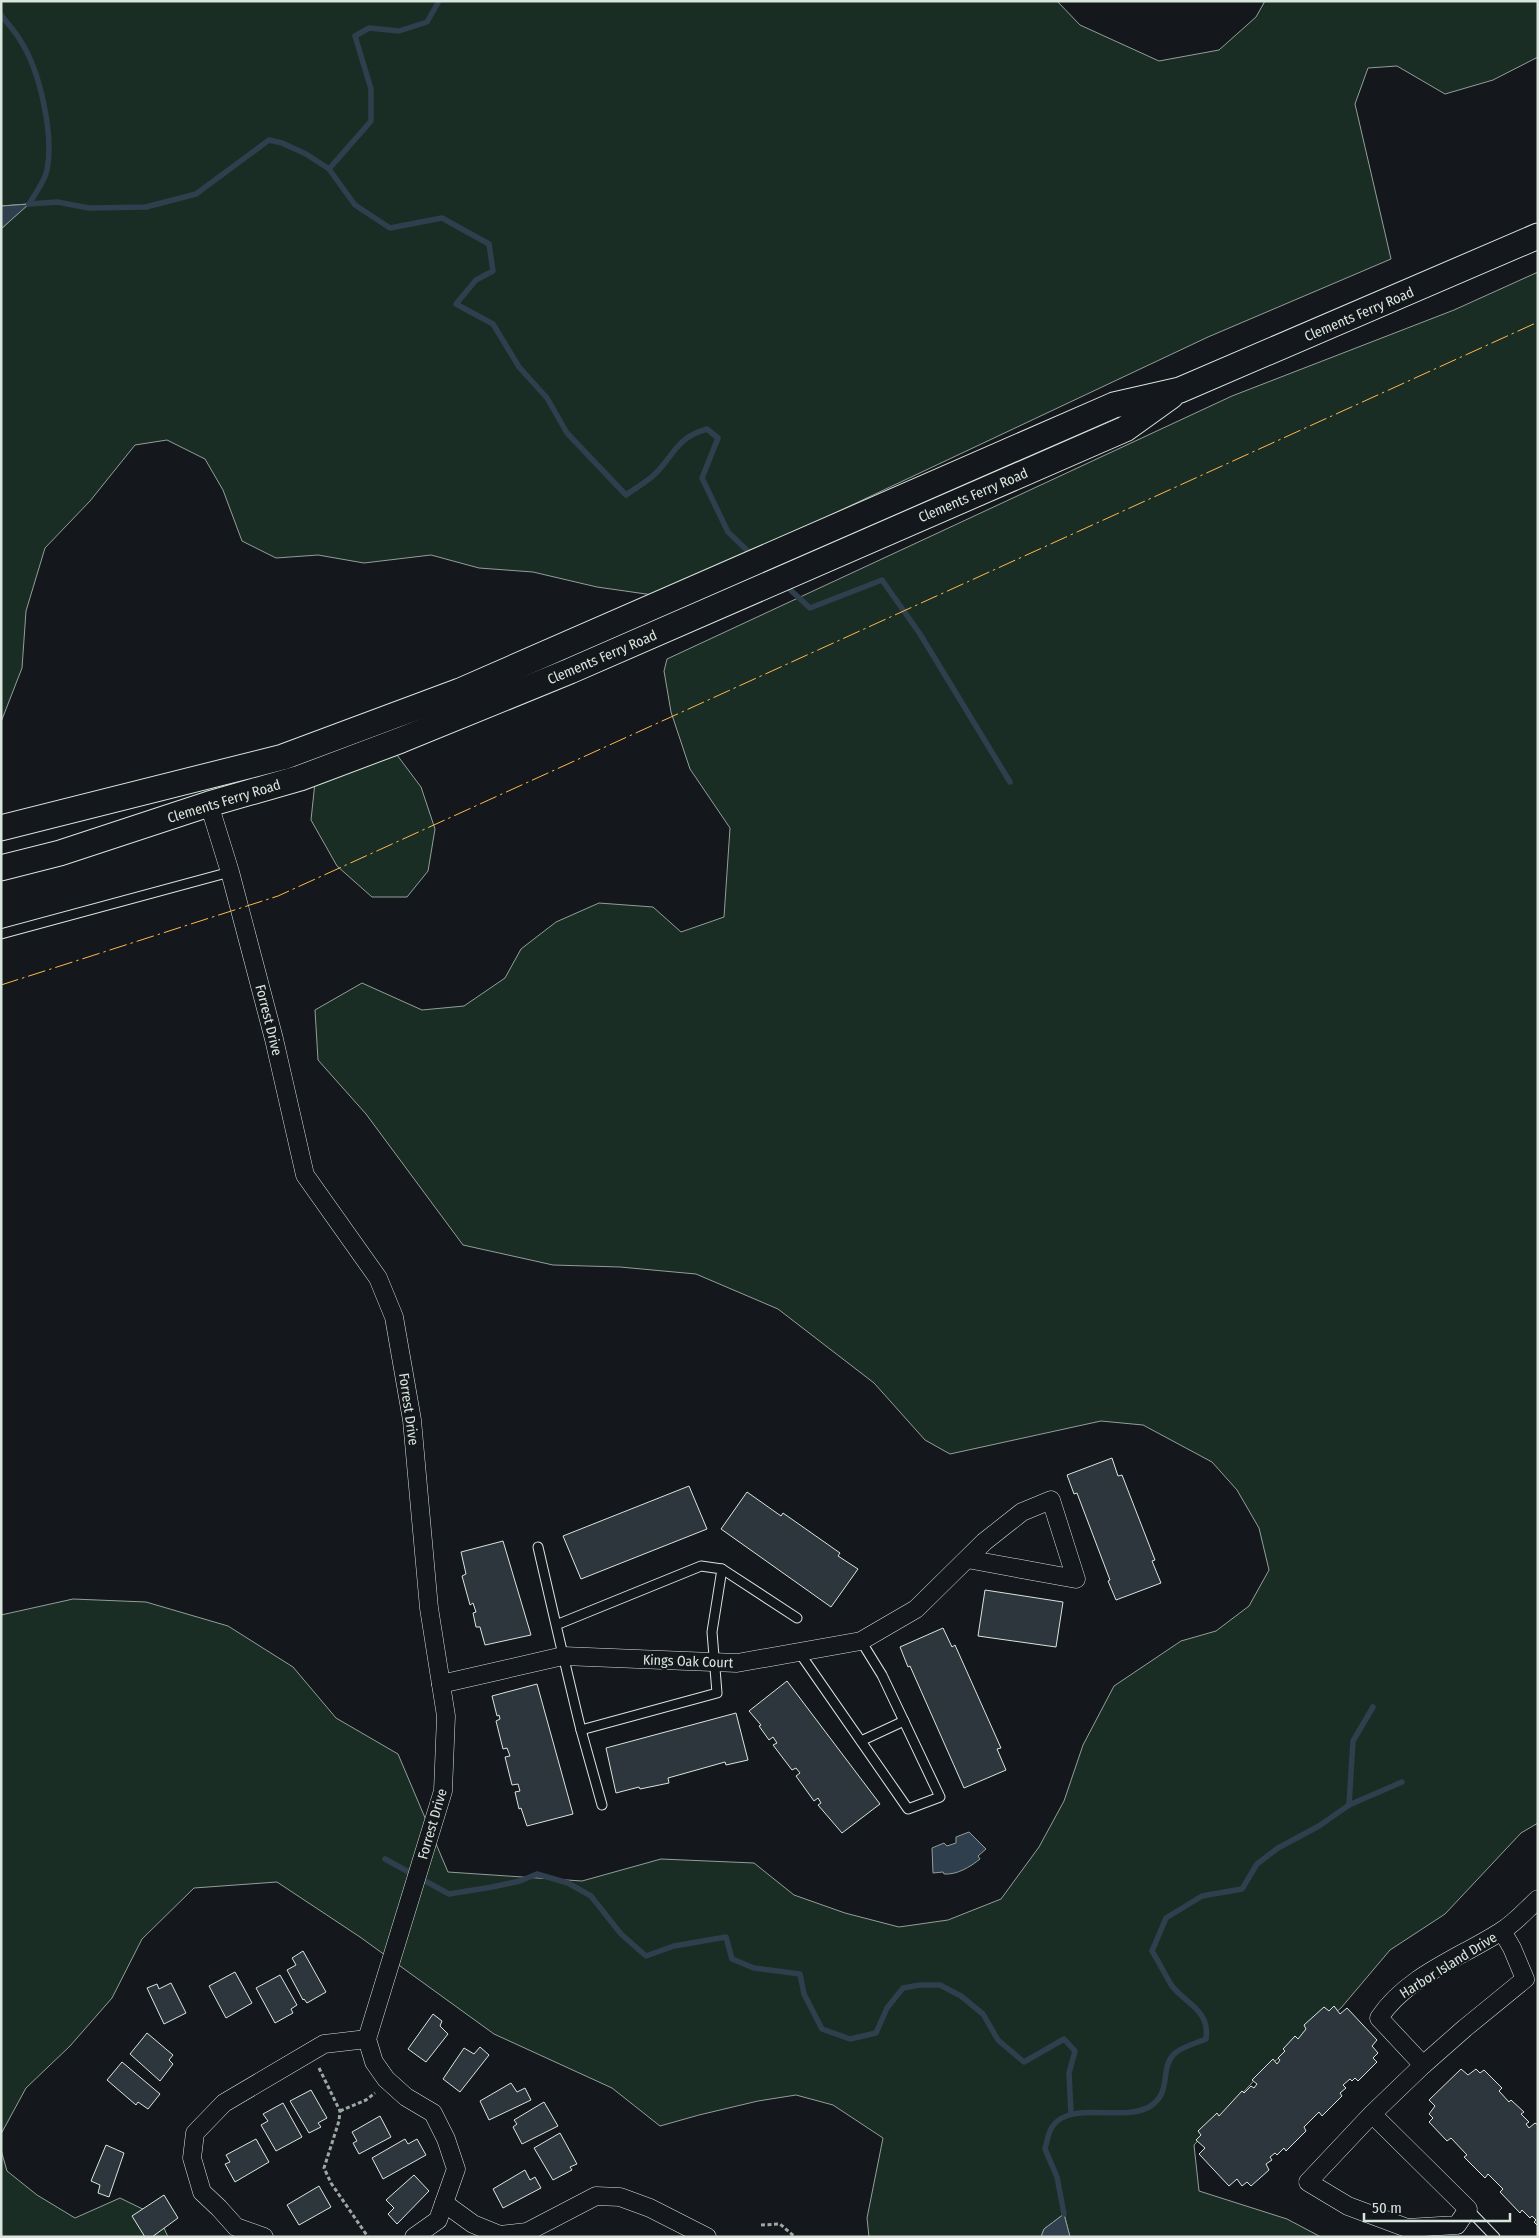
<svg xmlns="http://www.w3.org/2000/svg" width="1539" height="2238" font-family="'Fira Sans Condensed',sans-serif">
	<rect width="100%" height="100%" fill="#14181c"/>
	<g fill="#1a2d24" stroke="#939e99">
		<polygon points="1,1 1057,1 1080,25 1159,61 1219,50 1256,17 1265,1 1538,1 1538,57 1493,80 1445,94 1397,66 1368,68 1355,104 1391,259 1208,337 676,588 653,595 597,587 533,572 479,568 431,555 364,563 318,555 276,558 242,541 223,490 205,459 167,440 135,445 90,501 45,548 26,611 22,668 1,722 1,229 28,204 1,206"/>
		<polygon points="1538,272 1538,1823 1521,1833 1445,1914 1390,1950 1341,2008 1264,2070 1194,2145 1199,2191 1287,2219 1321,2237 1070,2237 1064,2214 1044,2229 1041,2237 869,2237 867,2218 883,2138 833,2105 796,2095 758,2101 699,2115 660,2126 612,2088 494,2034 360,1937 277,1882 194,1888 142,1939 112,1998 70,2046 26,2088 1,2134 1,1615 73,1599 146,1602 228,1626 293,1667 336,1718 398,1754 448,1872 582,1881 661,1859 754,1863 794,1895 845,1913 899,1927 948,1920 1001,1899 1039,1847 1064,1801 1083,1745 1114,1686 1181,1641 1216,1631 1249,1606 1269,1570 1259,1528 1237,1490 1212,1462 1143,1425 1101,1421 950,1454 925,1440 874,1383 778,1309 696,1274 620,1267 553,1265 463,1245 366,1114 318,1060 315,1010 362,983 422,1010 464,1006 505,978 521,949 556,922 599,903 653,907 681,932 724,917 730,828 690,769 671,712 664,671 667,659 1232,396 1454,310"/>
		<polygon points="394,751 421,787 435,829 428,871 407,897 372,897 337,866 311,820 315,782"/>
		<polygon points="1,2150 7,2171 37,2195 75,2218 120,2198 159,2217 168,2237 1,2237"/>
	</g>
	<g fill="#2f3f4d" stroke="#939e99">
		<polygon points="29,204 1,229 1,206"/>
		<path d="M 969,1832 L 986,1849 L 978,1856 L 980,1859 C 970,1867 957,1875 944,1874 L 943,1872 L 933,1873 L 932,1848 L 944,1843 L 947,1846 L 956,1843 L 956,1837 Z"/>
		<polygon points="1064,2214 1070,2237 1041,2237 1044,2229"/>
	</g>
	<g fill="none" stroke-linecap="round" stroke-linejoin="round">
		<g stroke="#2f3f4d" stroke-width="5.5">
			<path d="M 1,15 C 7,23 15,31 20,40 C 40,70 54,135 47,170 C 45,181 35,194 29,204"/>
			<polyline points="329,169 371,121 371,89 355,36 369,28 399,31 427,22 439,1"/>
			<path d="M 29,204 L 57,202 L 89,208 L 146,207 L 196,194 L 269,140 L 282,143 L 306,154 L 329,169 L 355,205 L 390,228 L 442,218 L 489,244 L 493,271 L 476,280 L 456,304 L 493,324 L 519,367 L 547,398 L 567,433 L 626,495 C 635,488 647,482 655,474 C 675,454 676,438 707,429 L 718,438 L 702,478 L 728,532 L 753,556"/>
			<polyline points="784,584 810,608 882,580 920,634 1010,782"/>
			<polyline points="1349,1805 1353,1741 1373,1707"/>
			<polyline points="385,1859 449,1894 492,1887 520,1881 537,1874 568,1883 591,1896 621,1934 646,1956 674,1946 726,1937 732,1959 754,1968 800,1974 804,1994 822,2029 850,2039 876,2033 887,2008 903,1988 920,1985 940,1985 961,1996 983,2014 998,2040 1024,2062 1064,2039 1075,2051 1069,2073 1071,2113"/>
			<path d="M 1064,2214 L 1057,2177 L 1045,2149 C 1047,2142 1048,2133 1052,2127 C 1069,2100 1122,2122 1149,2107 C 1173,2093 1159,2069 1174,2054 C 1181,2047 1197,2043 1206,2039 C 1210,2010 1187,2005 1172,1986 C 1165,1975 1159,1962 1152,1951 L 1166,1918 L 1202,1896 L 1242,1889 L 1257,1864 L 1278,1848 L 1319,1826 L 1349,1805 L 1402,1782"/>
		</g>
	</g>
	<g fill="#2c363c" stroke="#d8e6dc">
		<polygon points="1112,1458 1118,1476 1122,1475 1155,1560 1152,1561 1161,1583 1116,1600 1108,1581 1110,1580 1077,1493 1074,1494 1067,1475"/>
		<polygon points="689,1486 707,1529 581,1579 563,1536"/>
		<polygon points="747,1492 781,1516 783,1513 840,1553 838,1556 858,1569 831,1607 721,1529"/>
		<polygon points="503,1541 531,1635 485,1645 480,1627 476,1627 473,1613 476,1612 473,1603 470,1605 462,1576 466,1574 461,1552"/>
		<polygon points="985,1590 1063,1602 1056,1647 978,1636"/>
		<polygon points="943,1628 952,1647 955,1645 1001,1748 997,1749 1006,1770 964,1788 910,1666 908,1667 900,1647"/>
		<polygon points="787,1681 880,1804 842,1833 818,1805 821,1803 818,1798 814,1801 796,1776 800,1773 796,1768 792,1770 773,1745 777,1743 773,1737 769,1740 759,1726 761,1725 749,1711"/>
		<polygon points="537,1684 573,1814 527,1826 521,1808 519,1809 515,1792 520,1791 518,1784 512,1785 505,1757 510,1756 507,1748 503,1749 496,1721 500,1719 499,1715 497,1716 492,1696"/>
		<polygon points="736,1713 748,1760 726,1765 725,1762 668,1778 669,1783 640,1789 639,1787 616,1793 606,1748"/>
		<polygon points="303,1951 326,1992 307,2003 304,1999 303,2000 287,1970 296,1965 292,1958"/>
		<polygon points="235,1972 252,2003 226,2018 209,1986"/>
		<polygon points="280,1975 297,2005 291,2009 293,2013 275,2023 256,1988"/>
		<polygon points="171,1983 186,2013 164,2024 147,1988 157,1984 159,1989"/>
		<polygon points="1334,2006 1340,2014 1347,2008 1377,2040 1372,2046 1378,2053 1373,2058 1377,2062 1358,2081 1355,2078 1352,2081 1350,2079 1343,2085 1346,2088 1340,2093 1342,2096 1322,2116 1319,2112 1304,2127 1306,2131 1286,2151 1284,2148 1277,2155 1275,2153 1270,2157 1272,2160 1266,2164 1269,2170 1251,2186 1247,2182 1242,2186 1237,2179 1229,2186 1199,2154 1205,2148 1196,2140 1201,2135 1198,2131 1217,2113 1219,2116 1242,2091 1244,2093 1251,2086 1254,2088 1257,2084 1252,2080 1273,2059 1277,2064 1280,2060 1278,2058 1285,2051 1283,2049 1295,2036 1298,2039 1306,2029 1304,2025 1324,2007 1329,2011"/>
		<polygon points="433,2014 442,2021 440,2026 448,2034 426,2062 408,2049"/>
		<polygon points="147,2033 173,2055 169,2060 173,2064 160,2081 130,2054"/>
		<polygon points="480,2047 489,2055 460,2092 443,2079 464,2048 474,2054"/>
		<polygon points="122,2062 160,2094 148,2109 138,2102 136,2105 107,2080"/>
		<polygon points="1461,2069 1468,2075 1476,2069 1480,2073 1484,2070 1502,2088 1499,2091 1509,2102 1511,2100 1524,2112 1521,2114 1529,2122 1526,2124 1529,2128 1535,2123 1538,2125 1538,2226 1534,2222 1536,2220 1532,2216 1530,2218 1522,2210 1520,2213 1500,2192 1503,2189 1488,2174 1485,2178 1464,2157 1467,2155 1451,2138 1447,2141 1429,2122 1433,2118 1429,2114 1435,2106 1429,2100"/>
		<polygon points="511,2083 517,2092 525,2088 531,2100 489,2120 480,2101"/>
		<polygon points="311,2090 327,2118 318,2123 321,2127 309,2133 290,2101"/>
		<polygon points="544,2102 558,2126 522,2144 513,2127 517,2124 514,2120"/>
		<polygon points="283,2103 302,2137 276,2151 261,2125 268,2121 263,2114"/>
		<polygon points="380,2116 391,2137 359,2154 353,2143 357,2141 352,2132"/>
		<polygon points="560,2133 577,2164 570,2167 572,2170 553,2180 534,2148"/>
		<polygon points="256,2139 269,2162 235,2182 225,2164 230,2162 226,2155"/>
		<polygon points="405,2139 408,2144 417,2139 426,2155 383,2179 372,2158"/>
		<polygon points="106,2145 124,2153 109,2197 98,2193 100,2185 91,2181"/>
		<polygon points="525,2170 530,2180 535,2177 541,2188 503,2208 493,2189"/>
		<polygon points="414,2175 429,2191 397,2224 388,2214 394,2208 386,2200"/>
		<polygon points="319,2186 331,2207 299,2225 287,2205"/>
		<polygon points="164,2195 178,2218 152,2237 145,2237 132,2216"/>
	</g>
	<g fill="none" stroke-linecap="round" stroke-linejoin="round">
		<g stroke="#d8e6dc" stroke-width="11">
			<g id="lane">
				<polyline points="1,934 230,872"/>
				<path d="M 538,1547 C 552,1608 566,1669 581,1730 L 717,1693 L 712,1632 L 722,1569 L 701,1566 L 556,1625"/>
				<polyline points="722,1569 797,1618"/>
				<polyline points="799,1652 908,1809 940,1797 882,1675 861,1641"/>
				<polyline points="581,1730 602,1805"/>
				<polyline points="861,1741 904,1721"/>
				<polyline points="1468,2209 1495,2237"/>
			</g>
		</g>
		<g stroke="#d8e6dc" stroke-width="19">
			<g id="street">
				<polyline points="209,804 230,872 274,1039 305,1175 378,1278 394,1317 412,1420 429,1608 446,1716 443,1791 367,2039 374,2062 386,2079 406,2097 433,2113 446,2139 456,2169 438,2220 414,2237"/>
				<polyline points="441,1684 563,1656 737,1663 861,1641 916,1609 984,1542 1022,1512 1051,1500 1076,1579 967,1559"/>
				<path d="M 1502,1931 L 1512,1948 L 1525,1979 L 1465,2028 L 1423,2065 L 1379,2018 C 1407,1976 1459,1958 1500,1932 C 1514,1924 1526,1910 1538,1899"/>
				<polyline points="1372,2114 1468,2209 1457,2225 1407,2228 1348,2206 1308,2182 1372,2114 1423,2065"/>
				<polyline points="444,2203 473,2224 500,2235 527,2232 596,2196 620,2197 650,2208 707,2237"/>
				<polyline points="264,2237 236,2227 219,2208 202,2192 192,2158 195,2133 224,2103 324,2044 367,2039"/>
			</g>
		</g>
		<g stroke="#d8e6dc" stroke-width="27">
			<g id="secondary">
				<polyline points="1,828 283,757 460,691 1114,405 1180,390 1538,236"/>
				<polyline points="1,868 60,853 209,804 300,778 401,740 570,671 1125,429 1171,396"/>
			</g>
		</g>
		<g stroke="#9da8a2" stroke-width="3" stroke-dasharray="4 2.5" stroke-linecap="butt">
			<polyline points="319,2068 340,2111 339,2121 324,2168 331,2183 368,2237"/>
			<polyline points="340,2111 366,2100 375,2093"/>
			<polyline points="761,2225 780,2224 795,2237"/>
		</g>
		<use href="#lane" stroke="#14181c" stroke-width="9"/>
		<use href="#street" stroke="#14181c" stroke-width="18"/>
		<use href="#secondary" stroke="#14181c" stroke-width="25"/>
		<polyline stroke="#ffb74d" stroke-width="1" stroke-dasharray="18 4 2.5 4" stroke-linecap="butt" points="1,985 278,896 1538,322"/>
	</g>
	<g text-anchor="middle" stroke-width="4" stroke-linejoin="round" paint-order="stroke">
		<g font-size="14" fill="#d8e6dc" stroke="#14181c">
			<text transform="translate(1359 314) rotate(-23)" y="5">Clements Ferry Road</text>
			<text transform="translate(973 495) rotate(-23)" y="5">Clements Ferry Road</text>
			<text transform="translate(602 657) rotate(-23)" y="5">Clements Ferry Road</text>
			<text transform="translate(224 801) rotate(-17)" y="5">Clements Ferry Road</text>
			<text transform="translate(269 1020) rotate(76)" y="5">Forrest Drive</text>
			<text transform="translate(409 1409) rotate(82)" y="5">Forrest Drive</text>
			<text transform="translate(688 1661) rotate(2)" y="5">Kings Oak Court</text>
			<text transform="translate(432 1824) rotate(-74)" y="5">Forrest Drive</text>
			<text transform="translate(1448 1965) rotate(-32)" y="5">Harbor Island Drive</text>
		</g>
	</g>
	<rect width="1539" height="2238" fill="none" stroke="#d8e6dc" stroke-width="5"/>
	<path d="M1364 2213v8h146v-8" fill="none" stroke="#d8e6dc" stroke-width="2.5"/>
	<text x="1372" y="2213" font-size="15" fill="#d8e6dc" stroke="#14181c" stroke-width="4" paint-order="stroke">50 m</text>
</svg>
